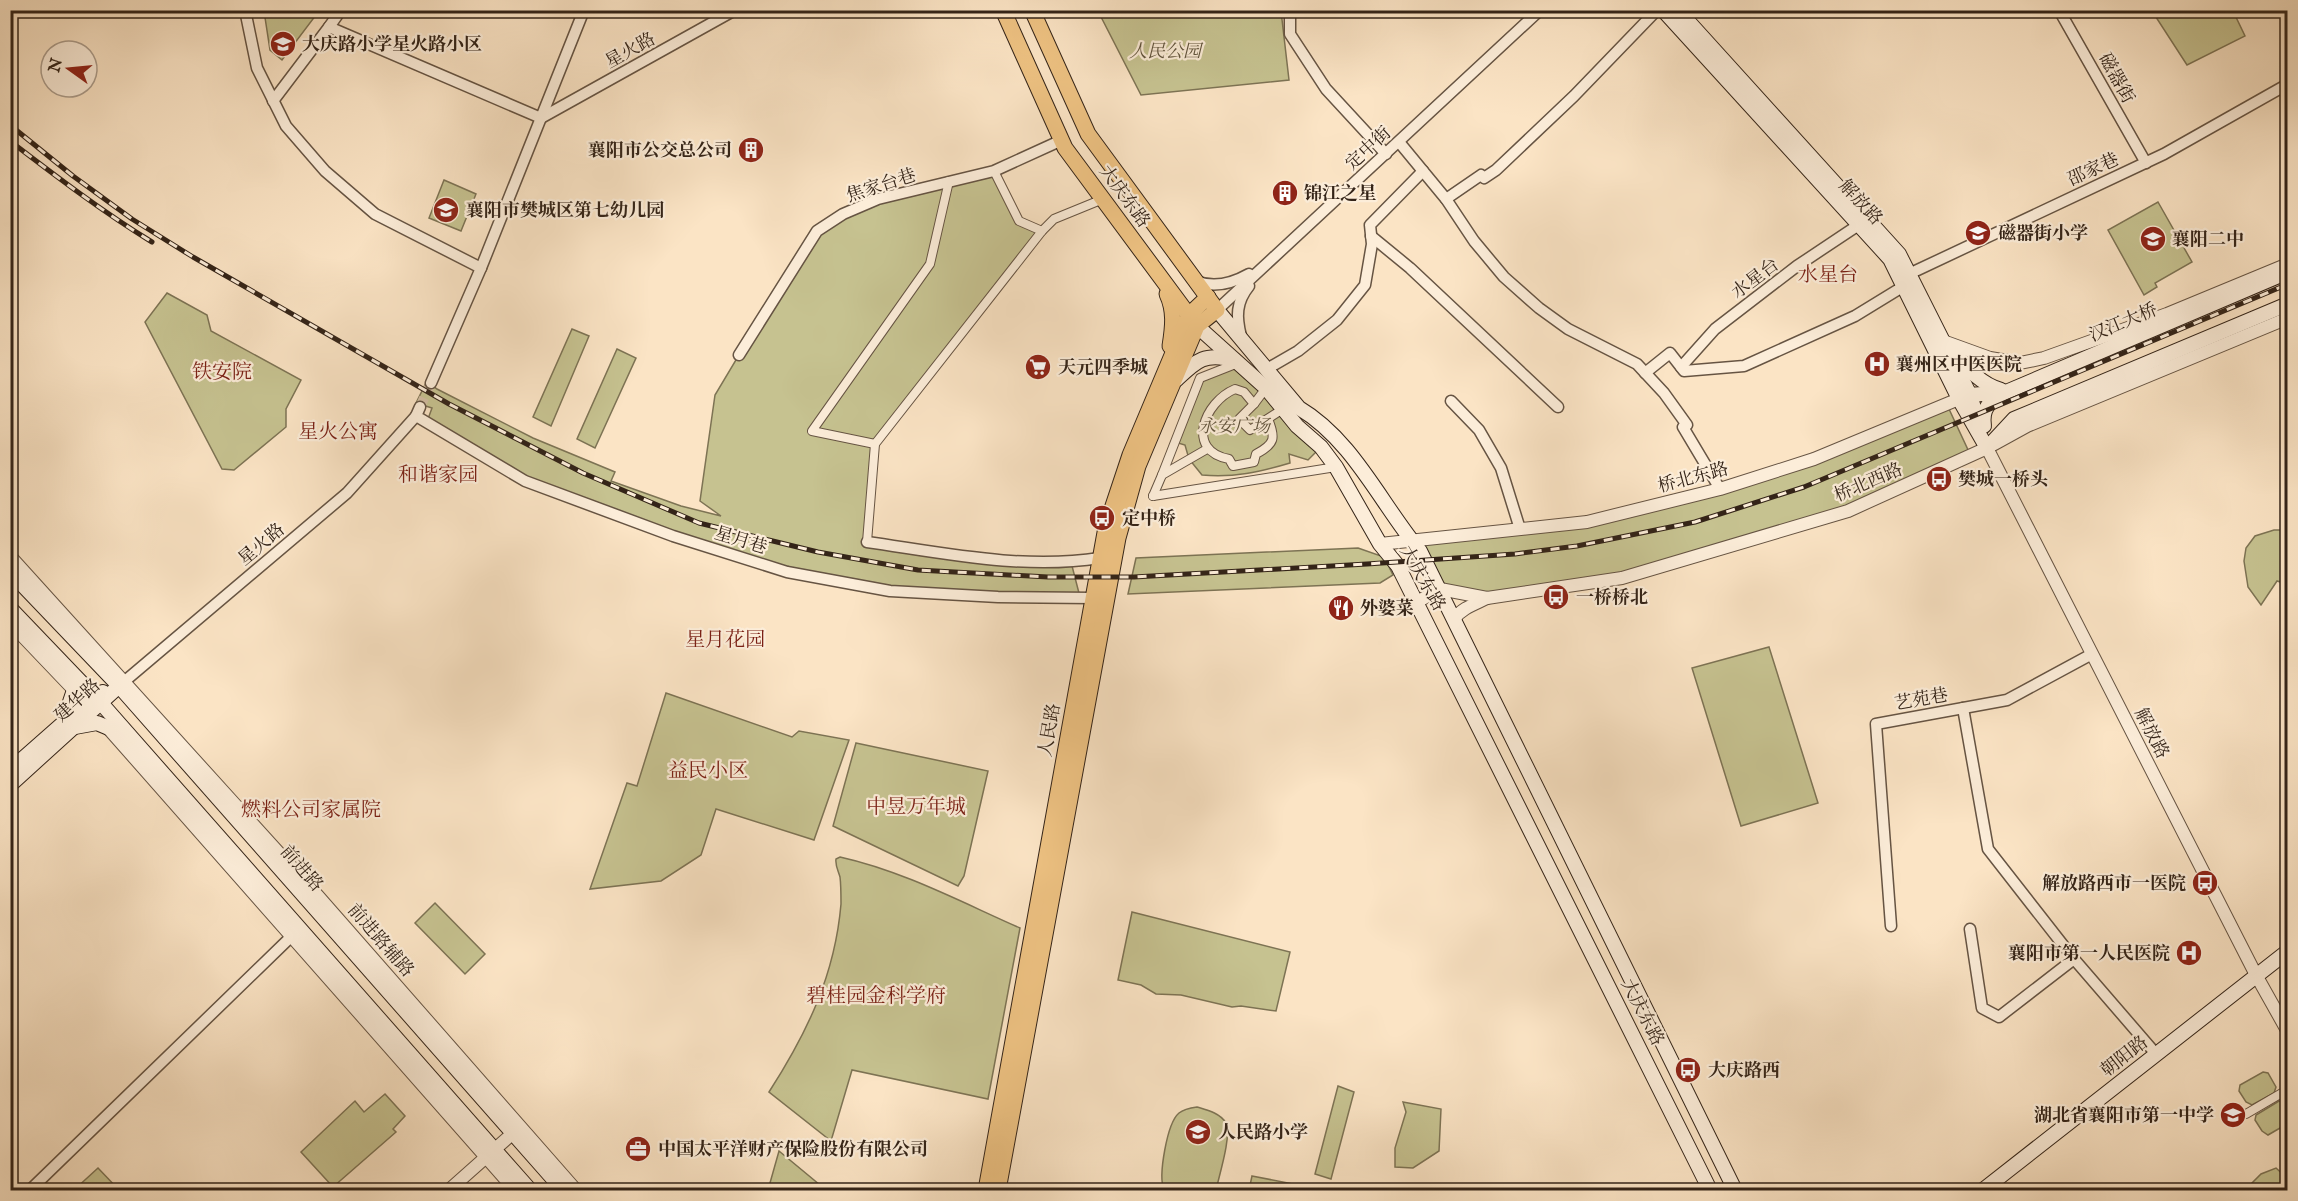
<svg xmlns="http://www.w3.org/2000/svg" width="2298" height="1201" font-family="'IM FELL English','Noto Serif SC',serif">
	<rect width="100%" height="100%" fill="#fbe4c5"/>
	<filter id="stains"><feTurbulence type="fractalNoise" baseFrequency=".00333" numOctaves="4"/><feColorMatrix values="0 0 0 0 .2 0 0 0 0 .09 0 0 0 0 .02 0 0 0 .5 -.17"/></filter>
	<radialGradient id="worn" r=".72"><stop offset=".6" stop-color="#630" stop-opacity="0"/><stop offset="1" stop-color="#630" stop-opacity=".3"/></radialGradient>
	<g fill="#c6c290" stroke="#7d7354" stroke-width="1.5">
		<polygon points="264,11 264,10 319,11 282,60 270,50"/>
		<polygon points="1098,11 1281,11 1289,80 1141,95"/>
		<polygon points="2152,11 2233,11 2245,36 2187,65"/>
		<polygon points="994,171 1019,221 1042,231 875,444 867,542 1010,561 1071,562 1080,597 890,591 787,572 526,479 428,419 432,408 416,403 427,381 437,389 533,438 615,472 611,481 681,506 721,516 700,501 715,395 776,293 817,231 878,199"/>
		<polygon points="444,180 476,194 461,231 429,218"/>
		<polygon points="2158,202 2192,262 2155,283 2157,287 2144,295 2108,230"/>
		<polygon points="167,293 207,315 211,331 301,380 286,409 286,427 234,470 222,469 145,322"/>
		<polygon points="572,329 589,336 551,426 533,417"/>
		<polygon points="617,349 636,358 595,448 577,439"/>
		<path d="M 1239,362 L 1321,447 L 1308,460 L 1289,454 L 1290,463 C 1260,472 1233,478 1202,475 L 1189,459 L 1185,445 L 1175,442 L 1200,378 Z"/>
		<polygon points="1949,409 1969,452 1851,510 1622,578 1487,598 1440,589 1412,541 1587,522 1720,489"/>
		<polygon points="2274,530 2287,530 2287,584 2277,581 2261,605 2248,587 2244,561 2246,548 2255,536"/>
		<polygon points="1358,548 1384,557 1393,575 1380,583 1128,594 1136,558"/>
		<polygon points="1769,647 1818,803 1741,826 1692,668"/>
		<polygon points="666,693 792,737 799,731 849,740 814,840 716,809 701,855 661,881 590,889 627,783 637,786"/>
		<polygon points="856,743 988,771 964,876 958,886 833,826"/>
		<path d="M 840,857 C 903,871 961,902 1020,928 L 988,1099 L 852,1070 L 831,1141 L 769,1092 C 807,1033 835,975 841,904 C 841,896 841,885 840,877 C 838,870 835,865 836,859 Z"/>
		<polygon points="435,903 485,954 465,974 415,923"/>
		<polygon points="1132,912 1290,952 1276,1011 1241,1006 1232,1007 1181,995 1156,994 1141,985 1118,980"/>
		<polygon points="2263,1072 2268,1073 2276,1087 2274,1093 2252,1105 2246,1102 2239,1091 2240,1085"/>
		<polygon points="1338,1086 1354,1092 1331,1179 1315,1174"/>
		<polygon points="385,1094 405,1116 393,1129 396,1132 333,1187 301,1152 355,1101 364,1112"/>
		<polygon points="2279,1101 2284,1102 2287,1109 2287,1124 2268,1135 2262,1131 2255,1120 2256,1115"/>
		<polygon points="1403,1102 1441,1109 1439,1151 1413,1168 1395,1167 1395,1148 1406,1112"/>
		<path d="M 1197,1107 C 1207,1110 1220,1113 1226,1123 C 1232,1135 1219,1176 1216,1190 L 1164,1190 C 1158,1176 1167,1123 1179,1113 C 1184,1109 1190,1108 1197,1107 Z"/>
		<polygon points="779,1151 826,1190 768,1190"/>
		<polygon points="98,1168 119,1190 74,1190"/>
		<polygon points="2276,1168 2287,1178 2287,1190 2245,1190 2261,1174"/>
		<polygon points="1252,1176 1314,1188 1314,1190 1249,1190"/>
	</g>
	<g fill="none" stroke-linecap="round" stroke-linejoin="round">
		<polyline stroke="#d3bea2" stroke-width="10" stroke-dasharray="10 5" stroke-linecap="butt" points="420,407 431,383"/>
		<g stroke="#665443" stroke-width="10">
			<g id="pedestrian">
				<polyline points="994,171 1019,221 1042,231"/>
				<polyline points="1266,388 1254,404 1239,419 1250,430 1283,409"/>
				<path d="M 1254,404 L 1244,392 L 1235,389 C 1204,402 1185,451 1229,459 L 1233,466 L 1254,462 L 1256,454 C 1275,444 1276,438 1268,419"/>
				<polyline points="875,444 812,431 930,264 949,181"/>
				<polyline points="1162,475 1200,378 1238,363"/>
				<polyline points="1153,496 1336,467"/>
				<polyline points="1153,496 1162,475 1207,449"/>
				<polyline points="867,542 875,444 1042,231 1054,219 1103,199"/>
				<polyline points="2246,1114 2287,1090"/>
			</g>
		</g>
		<g stroke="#665443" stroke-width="13">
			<g id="minor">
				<polyline points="245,10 257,68 286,126 325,171 375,214 481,268"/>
				<polyline points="341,10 329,27 541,118 735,10"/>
				<polyline points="1290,10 1290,34 1326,89 1386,154"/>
				<polyline points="2059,10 2146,163"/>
				<polyline points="273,101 329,27"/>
				<polyline points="1399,142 1446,199 1474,241 1504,277 1539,308 1568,329 1637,364 1664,393 1687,425 1683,427 1720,489"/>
				<polyline points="1446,199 1481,175 1484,178 1496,170 1574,96 1657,10"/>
				<polyline points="1371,236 1410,268 1558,407"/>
				<polyline points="1909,274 2164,154 2288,84"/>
				<path d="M 1196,281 C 1215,289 1233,283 1249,274"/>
				<polyline points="1217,310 1540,10"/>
				<path d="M 1241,336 C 1236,317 1236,302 1249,286"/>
				<polyline points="739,355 817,231 843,214 878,199 994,171 1062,140"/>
				<polyline points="1681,367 1715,329 1797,266 1857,226"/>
				<polyline points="1267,369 1298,351 1337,320 1365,285 1372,244 1370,225 1423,171"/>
				<polyline points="1645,373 1670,353 1684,371 1744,366 1855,316 1904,286"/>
				<polyline points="431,383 481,268 584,10"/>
				<polyline points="1451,401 1479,430 1501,468 1520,529"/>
				<polyline points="420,407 416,416 525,481 673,536 787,572 890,591 998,597 1093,598"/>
				<path d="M 867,542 C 944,553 1023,570 1100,558"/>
				<polyline points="119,686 347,493 416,416"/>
				<polyline points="1963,708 1988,849 2074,959"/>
				<polyline points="1891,926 1876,724 2007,700 2092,654"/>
				<polyline points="1970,929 1982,1008 1999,1017 2074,959 2156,1054"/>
				<polyline points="30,1190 297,931"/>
			</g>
		</g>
		<g stroke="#665443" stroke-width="14">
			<g id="tertiary">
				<polyline points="1943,341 1990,358 2020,363 2044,358 2167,314 2288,264"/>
				<polyline points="1987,448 2256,975 2288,1032"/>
				<polyline points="1380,544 1587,522 1720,489 1814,459 1966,396"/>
				<polyline points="10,556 318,896 576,1190"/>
				<polyline points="1417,602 1440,589 1487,598 1622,578 1848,511 1987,448 2027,426 2288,318"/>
				<path d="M 1454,619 C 1462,608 1475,604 1487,598"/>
				<polyline points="10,623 92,709"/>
				<polyline points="107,727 515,1190"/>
				<polyline points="449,1190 512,1134"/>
			</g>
		</g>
		<g stroke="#342418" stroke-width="16">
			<g id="secondary">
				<polyline points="1663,10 1890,259 1959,399 1987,448"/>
				<polyline points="1678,10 1899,254 1970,395 1979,424"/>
				<path d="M 1217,310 L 1299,408 C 1353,440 1381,504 1420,551 L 1735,1190"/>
				<polyline points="1197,326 1266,388 1297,426 1321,447 1336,467 1380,544 1398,566 1710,1190"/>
				<path d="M 1956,355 C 1969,370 1981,384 2001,390"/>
				<path d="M 1176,380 C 1196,361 1204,352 1234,360"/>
				<polyline points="1970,395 2006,392 2288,272"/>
				<path d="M 1984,426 C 1981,407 1991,401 2005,392"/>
				<polyline points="1987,448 2014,419 2288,304"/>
				<polyline points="10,572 119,686 563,1190"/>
				<polyline points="10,608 101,703 530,1190"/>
				<polyline points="64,720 74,690 68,673"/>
				<polyline points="75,727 97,723 128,736"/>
				<polyline points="10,770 86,703 103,692"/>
				<polyline points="10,785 119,686"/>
				<polyline points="1983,1190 2288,951"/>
			</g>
		</g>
		<g stroke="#342418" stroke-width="17">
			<g id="primary">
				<polyline points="1003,10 1065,148 1193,321"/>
				<path d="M 1167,294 C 1175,311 1173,327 1170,346"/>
				<polyline points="986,1190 1106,527 1130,455 1189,315 1208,297"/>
				<polyline points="998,1190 1118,538 1138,466 1197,326 1217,310 1088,134 1032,10"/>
			</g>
		</g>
		<use href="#pedestrian" stroke="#fcedd9" stroke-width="8"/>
		<use href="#minor" stroke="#fcedd9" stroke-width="10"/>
		<use href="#tertiary" stroke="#fcedd9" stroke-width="12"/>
		<use href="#secondary" stroke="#fcedd9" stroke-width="14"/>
		<use href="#primary" stroke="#eec282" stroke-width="15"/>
		<g stroke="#342418" stroke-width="5">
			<g id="rail">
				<polyline points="10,125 73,176 132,219 193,257 449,404 583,473 699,523 818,552 918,570 1048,577 1134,577 1367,564 1515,554 1577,546 1695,522 1804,487 2288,284"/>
				<path d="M 10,141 C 57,177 103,212 152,242"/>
			</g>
		</g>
		<use href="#rail" stroke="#fcedd9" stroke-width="3" stroke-dasharray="9" stroke-linecap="butt"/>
	</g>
	<defs>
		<g id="school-disc" transform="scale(1.35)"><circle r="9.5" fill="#8f2418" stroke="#fcedd9"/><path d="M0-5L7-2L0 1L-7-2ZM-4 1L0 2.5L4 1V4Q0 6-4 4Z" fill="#fff"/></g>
		<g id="building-disc" transform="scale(1.35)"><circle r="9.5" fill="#8f2418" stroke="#fcedd9"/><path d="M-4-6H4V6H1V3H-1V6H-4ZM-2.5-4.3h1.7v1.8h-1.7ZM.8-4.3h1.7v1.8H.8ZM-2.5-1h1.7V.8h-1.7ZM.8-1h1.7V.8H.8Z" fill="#fff"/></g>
		<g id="hospital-disc" transform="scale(1.35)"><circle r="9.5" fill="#8f2418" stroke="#fcedd9"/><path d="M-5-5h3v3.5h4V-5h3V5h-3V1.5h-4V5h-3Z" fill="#fff"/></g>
		<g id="supermarket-disc" transform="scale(1.35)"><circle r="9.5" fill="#8f2418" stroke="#fcedd9"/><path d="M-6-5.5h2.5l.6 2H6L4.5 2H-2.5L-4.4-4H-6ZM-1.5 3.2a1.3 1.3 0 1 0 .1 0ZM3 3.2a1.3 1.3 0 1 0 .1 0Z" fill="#fff"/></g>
		<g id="bus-disc" transform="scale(1.35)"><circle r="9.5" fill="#8f2418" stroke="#fcedd9"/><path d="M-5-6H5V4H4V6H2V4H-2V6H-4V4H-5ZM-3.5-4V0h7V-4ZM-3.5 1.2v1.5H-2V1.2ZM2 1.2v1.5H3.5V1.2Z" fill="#fff"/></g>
		<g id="restaurant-disc" transform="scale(1.35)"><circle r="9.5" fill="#8f2418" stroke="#fcedd9"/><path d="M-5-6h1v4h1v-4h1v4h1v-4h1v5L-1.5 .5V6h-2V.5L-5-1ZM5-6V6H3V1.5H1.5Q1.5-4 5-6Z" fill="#fff"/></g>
		<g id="office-disc" transform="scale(1.35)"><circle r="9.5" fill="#8f2418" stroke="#fcedd9"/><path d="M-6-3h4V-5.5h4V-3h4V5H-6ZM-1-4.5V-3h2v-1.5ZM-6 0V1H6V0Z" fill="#fff"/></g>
	</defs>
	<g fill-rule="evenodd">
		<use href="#school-disc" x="283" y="44"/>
		<use href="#building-disc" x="751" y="150"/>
		<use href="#building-disc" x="1285" y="193"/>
		<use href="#school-disc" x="446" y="210"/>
		<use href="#school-disc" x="1978" y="233"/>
		<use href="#school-disc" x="2153" y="239"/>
		<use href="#hospital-disc" x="1877" y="364"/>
		<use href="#supermarket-disc" x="1038" y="367"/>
		<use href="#bus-disc" x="1939" y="479"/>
		<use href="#bus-disc" x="1102" y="518"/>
		<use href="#bus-disc" x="1556" y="597"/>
		<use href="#restaurant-disc" x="1341" y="608"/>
		<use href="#bus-disc" x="2205" y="883"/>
		<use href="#hospital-disc" x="2189" y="953"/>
		<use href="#bus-disc" x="1688" y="1070"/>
		<use href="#school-disc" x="2233" y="1115"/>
		<use href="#school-disc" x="1198" y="1132"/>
		<use href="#office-disc" x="638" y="1149"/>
	</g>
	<g text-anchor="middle" stroke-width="4.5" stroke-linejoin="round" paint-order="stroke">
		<g font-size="18" font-weight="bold" fill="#342418" stroke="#fcedd9" text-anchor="start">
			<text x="302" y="50">大庆路小学星火路小区</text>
			<text x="732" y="156" text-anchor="end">襄阳市公交总公司</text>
			<text x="1304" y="199">锦江之星</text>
			<text x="466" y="216">襄阳市樊城区第七幼儿园</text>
			<text x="1998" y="239">磁器街小学</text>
			<text x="2172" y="245">襄阳二中</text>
			<text x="1896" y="370">襄州区中医医院</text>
			<text x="1058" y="373">天元四季城</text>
			<text x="1958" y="485">樊城一桥头</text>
			<text x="1122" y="524">定中桥</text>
			<text x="1576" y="603">一桥桥北</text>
			<text x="1360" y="614">外婆菜</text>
			<text x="2186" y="889" text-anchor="end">解放路西市一医院</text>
			<text x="2170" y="959" text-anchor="end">襄阳市第一人民医院</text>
			<text x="1708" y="1076">大庆路西</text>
			<text x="2214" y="1121" text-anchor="end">湖北省襄阳市第一中学</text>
			<text x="1218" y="1138">人民路小学</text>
			<text x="658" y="1155">中国太平洋财产保险股份有限公司</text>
		</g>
		<g font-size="18" fill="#342418" stroke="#fcedd9">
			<text transform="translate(630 50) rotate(-29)" y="6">星火路</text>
			<text transform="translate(2117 78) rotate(61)" y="6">磁器街</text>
			<text transform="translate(1368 148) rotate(-43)" y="6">定中街</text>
			<text transform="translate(2093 169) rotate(-25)" y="6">邵家巷</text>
			<text transform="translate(881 185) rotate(-18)" y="6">焦家台巷</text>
			<text transform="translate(1125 196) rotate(54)" y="6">大庆东路</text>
			<text transform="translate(1861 202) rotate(47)" y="6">解放路</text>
			<text transform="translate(1755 278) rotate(-37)" y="6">水星台</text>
			<text transform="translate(2123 322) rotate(-23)" y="6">汉江大桥</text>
			<text transform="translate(1693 477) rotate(-15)" y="6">桥北东路</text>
			<text transform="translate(1868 482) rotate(-23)" y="6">桥北西路</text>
			<text transform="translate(741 540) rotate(17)" y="6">星月巷</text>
			<text transform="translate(261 544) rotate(-40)" y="6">星火路</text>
			<text transform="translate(1423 578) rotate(60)" y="6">大庆东路</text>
			<text transform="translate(1921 699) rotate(-10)" y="6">艺苑巷</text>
			<text transform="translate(77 700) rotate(-42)" y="6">建华路</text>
			<text transform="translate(1049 730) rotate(-80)" y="6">人民路</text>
			<text transform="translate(2152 733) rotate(63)" y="6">解放路</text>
			<text transform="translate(302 868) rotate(49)" y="6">前进路</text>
			<text transform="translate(381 940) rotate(49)" y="6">前进路辅路</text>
			<text transform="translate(1643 1012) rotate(63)" y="6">大庆东路</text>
			<text transform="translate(2124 1056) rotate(-38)" y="6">朝阳路</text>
		</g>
		<g font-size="18" font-style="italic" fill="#60533c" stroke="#fcedd9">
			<text x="1165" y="57">人民公园</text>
			<text x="1234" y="432">永安广场</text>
		</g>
		<g font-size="20" fill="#7a1f14" stroke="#fcedd9">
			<text x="1828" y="281">水星台</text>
			<text x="222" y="378">铁安院</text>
			<text x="338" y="438">星火公寓</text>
			<text x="438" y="481">和谐家园</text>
			<text x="725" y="646">星月花园</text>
			<text x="708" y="777">益民小区</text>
			<text x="916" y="813">中昱万年城</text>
			<text x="311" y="816">燃料公司家属院</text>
			<text x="876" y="1002">碧桂园金科学府</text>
		</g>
	</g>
	<rect width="2298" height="1201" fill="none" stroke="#fbe4c5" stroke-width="36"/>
	<rect x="12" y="12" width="2274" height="1177" fill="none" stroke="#342418" stroke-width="3"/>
	<rect x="18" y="18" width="2262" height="1165" fill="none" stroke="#342418" stroke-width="1.5"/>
	<g transform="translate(69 69) rotate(285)"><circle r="28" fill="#fcedd9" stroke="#ac9d8c" stroke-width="1.5"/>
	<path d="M0-4.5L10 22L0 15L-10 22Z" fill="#8f2418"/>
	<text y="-9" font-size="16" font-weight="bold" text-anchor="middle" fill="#342418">N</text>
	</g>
	<rect width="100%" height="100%" filter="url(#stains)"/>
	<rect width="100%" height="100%" fill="url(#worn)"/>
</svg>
